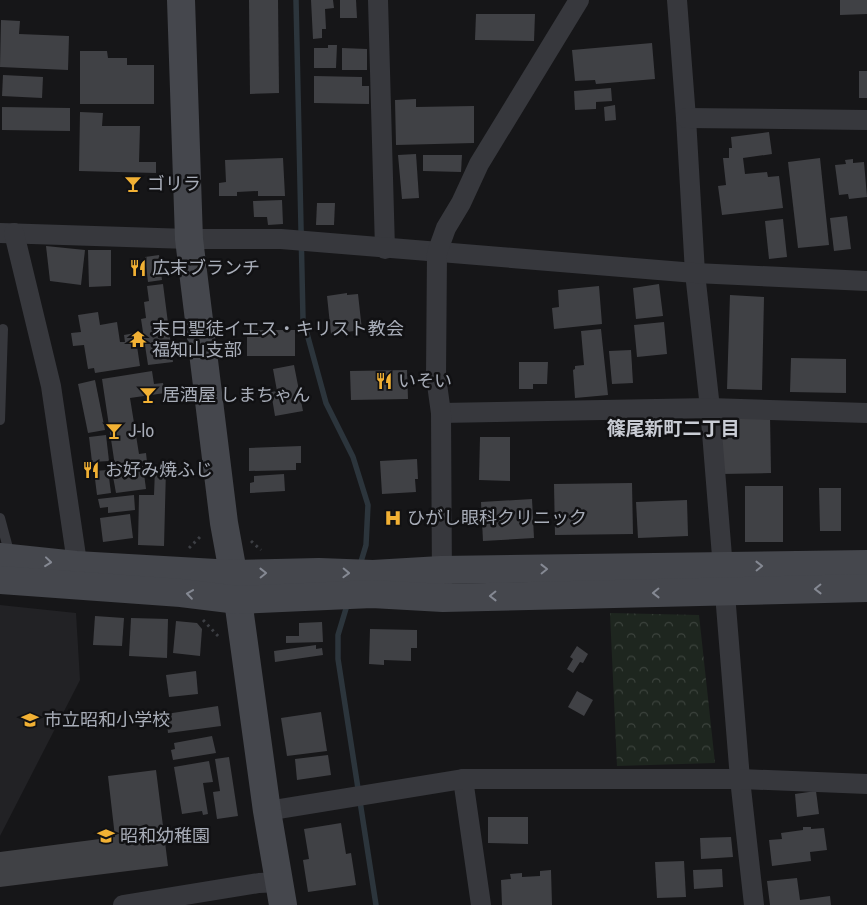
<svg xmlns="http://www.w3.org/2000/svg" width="867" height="905" font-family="'Roboto Condensed','Noto Sans JP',sans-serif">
	<defs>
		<pattern id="park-crowns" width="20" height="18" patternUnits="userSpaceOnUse" patternTransform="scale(1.25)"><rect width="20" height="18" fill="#1e261f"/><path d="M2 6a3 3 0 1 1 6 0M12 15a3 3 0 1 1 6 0" fill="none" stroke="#3c433d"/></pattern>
	</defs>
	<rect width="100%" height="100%" fill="#161618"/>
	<polygon fill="#222225" points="0,605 76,613 80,680 0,836"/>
	<polygon fill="url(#park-crowns)" points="610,613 699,615 715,763 617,766"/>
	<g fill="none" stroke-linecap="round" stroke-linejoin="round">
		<g stroke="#2c353c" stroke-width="5.5">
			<polyline points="296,0 303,319 326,403 353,457 368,505 366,545 360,565"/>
			<polyline points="348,602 338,635 338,659 376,905"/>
		</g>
	</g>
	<g fill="#404145">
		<polygon points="249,0 278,0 279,93 250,94"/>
		<polygon points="311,0 333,0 334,8 325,9 326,29 322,29 322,38 313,39"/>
		<polygon points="340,0 356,0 357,18 340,18"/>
		<polygon points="840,0 867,0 867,14 840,15"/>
		<polygon points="476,14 535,14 534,41 475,40"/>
		<polygon points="1,20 20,21 19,34 69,36 68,70 0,67"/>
		<polygon points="652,43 655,79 596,84 595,80 575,81 572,50"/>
		<polygon points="328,45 337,45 336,68 314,68 314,48 328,48"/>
		<polygon points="342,48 367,49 367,70 342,70"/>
		<polygon points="80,51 107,51 108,58 127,58 127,65 154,65 154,104 80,104"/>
		<rect x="859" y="71" width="8" height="27"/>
		<polygon points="3,75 43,77 42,98 2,96"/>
		<polygon points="314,76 362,77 362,86 369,86 369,104 314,103"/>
		<polygon points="611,88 612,101 596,102 596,109 575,110 574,91"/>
		<polygon points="416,99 416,107 474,106 474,143 396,145 395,100"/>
		<polygon points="615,105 616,120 605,121 604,107"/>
		<polygon points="2,107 70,108 70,131 2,130"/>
		<polygon points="80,112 103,113 102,126 140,126 139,162 156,162 156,173 79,171"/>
		<polygon points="769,132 772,154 743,158 745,174 767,172 768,177 779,176 783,208 722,215 718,186 726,185 723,158 729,158 729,148 732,148 731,137"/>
		<polygon points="416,154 419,198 402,199 398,155"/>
		<polygon points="423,155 462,155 461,172 423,171"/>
		<polygon points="283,158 285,196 258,196 258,191 237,192 237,196 219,196 219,183 226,182 225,160"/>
		<polygon points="820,158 829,245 798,248 788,162"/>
		<polygon points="853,159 853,163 864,162 867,197 849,199 848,194 839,195 835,165 846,164 845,160"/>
		<polygon points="282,200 283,224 268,225 267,217 254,217 253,201"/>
		<polygon points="317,203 335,203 334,225 316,225"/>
		<polygon points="847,216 851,249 834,251 830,218"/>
		<polygon points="783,219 787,257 769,259 765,221"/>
		<polygon points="46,246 85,250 81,285 50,281"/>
		<polygon points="88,250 111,250 111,286 89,287"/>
		<polygon points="159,255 162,280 148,282 145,257"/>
		<polygon points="163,284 173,362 148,365 141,319 146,318 144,302 149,301 147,286"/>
		<polygon points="659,284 663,316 636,319 633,288"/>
		<polygon points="599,286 602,324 554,329 552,308 559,307 558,290"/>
		<polygon points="347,293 347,295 358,294 362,330 331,334 327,296"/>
		<polygon points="730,295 764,297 762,390 727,389"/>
		<polygon points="98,312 100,325 117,322 120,342 125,342 124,335 135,333 140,366 95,373 94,368 88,369 84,345 73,346 71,333 81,332 78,315"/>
		<polygon points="664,322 667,354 637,357 634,325"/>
		<polygon points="601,329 608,395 575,398 573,370 575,369 575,366 584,365 581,331"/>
		<rect x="247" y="330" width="48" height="26"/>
		<polygon points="631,350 633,383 612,384 609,351"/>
		<polygon points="791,358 846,359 846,393 790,392"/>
		<polygon points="519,362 548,362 547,384 533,384 533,389 519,389"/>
		<polygon points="294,365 303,411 275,416 271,392 277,391 273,369"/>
		<polygon points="407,370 408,399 351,400 350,371"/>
		<polygon points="152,371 154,384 163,383 165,393 130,398 139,454 146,453 147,462 115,466 102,379"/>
		<polygon points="95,380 105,430 88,433 78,384"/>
		<polygon points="715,415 770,415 771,473 721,474"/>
		<polygon points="106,435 109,461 92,462 89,437"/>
		<polygon points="480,437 510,437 510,481 479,480"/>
		<polygon points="301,446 301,463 296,463 296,470 249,471 249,448"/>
		<polygon points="417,459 418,479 415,479 416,492 382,494 380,461"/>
		<polygon points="143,466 146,489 116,493 112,471"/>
		<polygon points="155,469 166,469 164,546 138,545 139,495 154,495"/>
		<polygon points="108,470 111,493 97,495 94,471"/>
		<polygon points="284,474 285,491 250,493 250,483 254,482 254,476"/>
		<polygon points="632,483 633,534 555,535 554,484"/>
		<rect x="745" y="486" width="38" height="56"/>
		<polygon points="819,488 841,488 841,531 820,531"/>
		<polygon points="134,495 135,510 108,513 108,507 100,508 98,499"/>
		<polygon points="532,499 534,538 483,541 481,502"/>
		<polygon points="687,500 688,536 638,538 636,502"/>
		<polygon points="130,514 133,538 103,542 100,518"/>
		<polygon points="95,616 124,618 122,646 93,645"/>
		<polygon points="131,618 168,619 167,658 129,656"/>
		<polygon points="176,621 197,623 202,629 200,656 173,653"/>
		<polygon points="322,622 323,642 286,643 286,636 299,636 299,623"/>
		<polygon points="370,629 417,630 417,648 411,648 411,661 384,660 384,665 369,664"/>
		<polygon points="316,645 316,649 322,648 323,655 275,662 274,651"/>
		<polygon points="577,646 588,654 583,663 580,662 573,673 567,669 573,659 570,657"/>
		<polygon points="196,671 198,694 169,697 166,675"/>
		<polygon points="577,691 593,700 584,716 568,707"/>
		<polygon points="218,706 221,726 168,733 166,714"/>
		<polygon points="321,712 327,751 287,756 281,718"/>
		<polygon points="212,736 216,753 173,760 171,750 175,749 174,743"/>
		<polygon points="328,755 331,775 297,780 295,759"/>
		<polygon points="229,757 238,816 217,819 213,792 220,791 215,759"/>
		<polygon points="209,761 213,782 203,783 208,814 203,815 202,811 182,814 174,767"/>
		<polygon points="156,770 168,866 0,887 0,852 115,837 108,776"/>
		<polygon points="816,791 819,814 797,817 795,794"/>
		<polygon points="488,817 528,817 528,844 488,843"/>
		<polygon points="341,823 346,854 351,853 356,885 308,892 303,860 309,859 304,829"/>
		<polygon points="803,827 811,827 811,829 824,828 827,850 810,852 811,861 772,866 769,840 782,839 781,833 803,830"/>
		<polygon points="731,837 733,857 701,859 700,838"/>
		<polygon points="684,861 686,897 657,898 655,862"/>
		<polygon points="722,869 723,887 694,889 693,870"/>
		<polygon points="551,870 552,905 502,905 501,880 511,879 510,874 522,873 522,877 540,876 540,871"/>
		<polygon points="797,878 800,900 830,896 831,905 770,905 767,881"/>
	</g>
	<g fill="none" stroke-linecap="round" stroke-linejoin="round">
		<g stroke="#3d3f44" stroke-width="3" stroke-dasharray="2.5 4" stroke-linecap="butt">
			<polyline points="251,541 261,550"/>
			<polyline points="189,548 202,535"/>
			<polyline points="203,620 219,637"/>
		</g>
		<g stroke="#37383d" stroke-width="10">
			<polyline points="0,420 3,329"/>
			<polyline points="0,518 8,548 8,557"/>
		</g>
		<g stroke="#37383d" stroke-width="20">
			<polyline points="378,0 385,249"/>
			<polyline points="677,0 686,118 695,273 710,408 740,779 754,905"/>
			<polyline points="686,118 867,120"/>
			<polyline points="0,233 189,239 281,239 695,273 867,281"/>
			<polyline points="14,233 51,386 76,556 73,578"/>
			<polyline points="441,413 710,408 867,413"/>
			<polyline points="442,583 441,413 436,377 437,253 446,228 461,203 479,164 579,0"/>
			<polyline points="463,779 481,905"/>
			<polyline points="267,811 463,779 740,779 867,784"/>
			<polyline points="123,905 259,883 279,882"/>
		</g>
		<g stroke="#45474d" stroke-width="28">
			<polyline points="181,0 189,239 224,523 238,600 267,811 283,905"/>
			<polyline points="0,557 76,565 233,574 319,572 373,574 441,570 867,564"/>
			<polyline points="0,580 181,593 238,600 372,594 443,598 867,588"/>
		</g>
	</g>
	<defs><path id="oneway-chevron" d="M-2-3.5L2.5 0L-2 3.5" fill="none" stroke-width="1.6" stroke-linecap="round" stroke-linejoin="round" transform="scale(1.25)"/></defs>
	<g stroke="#858993">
		<use href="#oneway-chevron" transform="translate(48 562) rotate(6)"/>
		<use href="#oneway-chevron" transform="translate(759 566) rotate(-1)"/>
		<use href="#oneway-chevron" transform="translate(544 569) rotate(-1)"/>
		<use href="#oneway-chevron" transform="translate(263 573) rotate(-1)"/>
		<use href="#oneway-chevron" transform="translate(346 573) rotate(2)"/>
		<use href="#oneway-chevron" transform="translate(818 589) rotate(179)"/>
		<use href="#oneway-chevron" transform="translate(656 593) rotate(179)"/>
		<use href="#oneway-chevron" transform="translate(190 594) rotate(-172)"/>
		<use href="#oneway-chevron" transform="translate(493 596) rotate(179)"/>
	</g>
	<defs>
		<g id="bar-bare" transform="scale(1.35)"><path d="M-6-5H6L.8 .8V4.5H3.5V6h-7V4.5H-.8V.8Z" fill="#f2b134" stroke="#111113" stroke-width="2.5" paint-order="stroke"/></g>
		<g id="restaurant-bare" transform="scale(1.35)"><path d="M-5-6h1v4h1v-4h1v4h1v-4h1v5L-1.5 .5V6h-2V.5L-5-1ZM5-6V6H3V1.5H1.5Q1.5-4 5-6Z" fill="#f2b134" stroke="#111113" stroke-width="2.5" paint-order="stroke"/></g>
		<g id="temple-bare" transform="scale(1.35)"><path d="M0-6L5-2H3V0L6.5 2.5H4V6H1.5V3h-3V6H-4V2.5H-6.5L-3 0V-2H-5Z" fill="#f2b134" stroke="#111113" stroke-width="2.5" paint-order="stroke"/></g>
		<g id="hospital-bare" transform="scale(1.35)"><path d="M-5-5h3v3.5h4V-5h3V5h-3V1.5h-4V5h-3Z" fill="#f2b134" stroke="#111113" stroke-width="2.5" paint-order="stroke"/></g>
		<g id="school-bare" transform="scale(1.35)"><path d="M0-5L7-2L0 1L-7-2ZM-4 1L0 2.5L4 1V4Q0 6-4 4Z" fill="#f2b134" stroke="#111113" stroke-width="2.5" paint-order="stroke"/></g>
	</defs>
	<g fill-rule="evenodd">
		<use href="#bar-bare" x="133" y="184"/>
		<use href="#restaurant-bare" x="138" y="268"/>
		<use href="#temple-bare" x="138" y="339"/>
		<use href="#restaurant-bare" x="384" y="381"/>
		<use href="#bar-bare" x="148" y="395"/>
		<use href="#bar-bare" x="114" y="431"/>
		<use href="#restaurant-bare" x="91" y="470"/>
		<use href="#hospital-bare" x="393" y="518"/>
		<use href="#school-bare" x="30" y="720"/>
		<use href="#school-bare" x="106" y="836"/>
	</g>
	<g text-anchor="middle" stroke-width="5" stroke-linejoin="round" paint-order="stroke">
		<g font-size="18" fill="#a8adb8" stroke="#111113" text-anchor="start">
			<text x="147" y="190">ゴリラ</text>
			<text x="152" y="274">広末ブランチ</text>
			<text x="152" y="335">末日聖徒イエス・キリスト教会<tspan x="152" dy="21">福知山支部</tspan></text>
			<text x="398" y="387">いそい</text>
			<text x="162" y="401">居酒屋 しまちゃん</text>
			<text x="128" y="437">J-lo</text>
			<text x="105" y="476">お好み焼ふじ</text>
			<text x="407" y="524">ひがし眼科クリニック</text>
			<text x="44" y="726">市立昭和小学校</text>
			<text x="120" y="842">昭和幼稚園</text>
		</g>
		<g font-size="19" font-weight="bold" fill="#c9ccd4" stroke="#111113">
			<text x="673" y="435">篠尾新町二丁目</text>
		</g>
	</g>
</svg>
